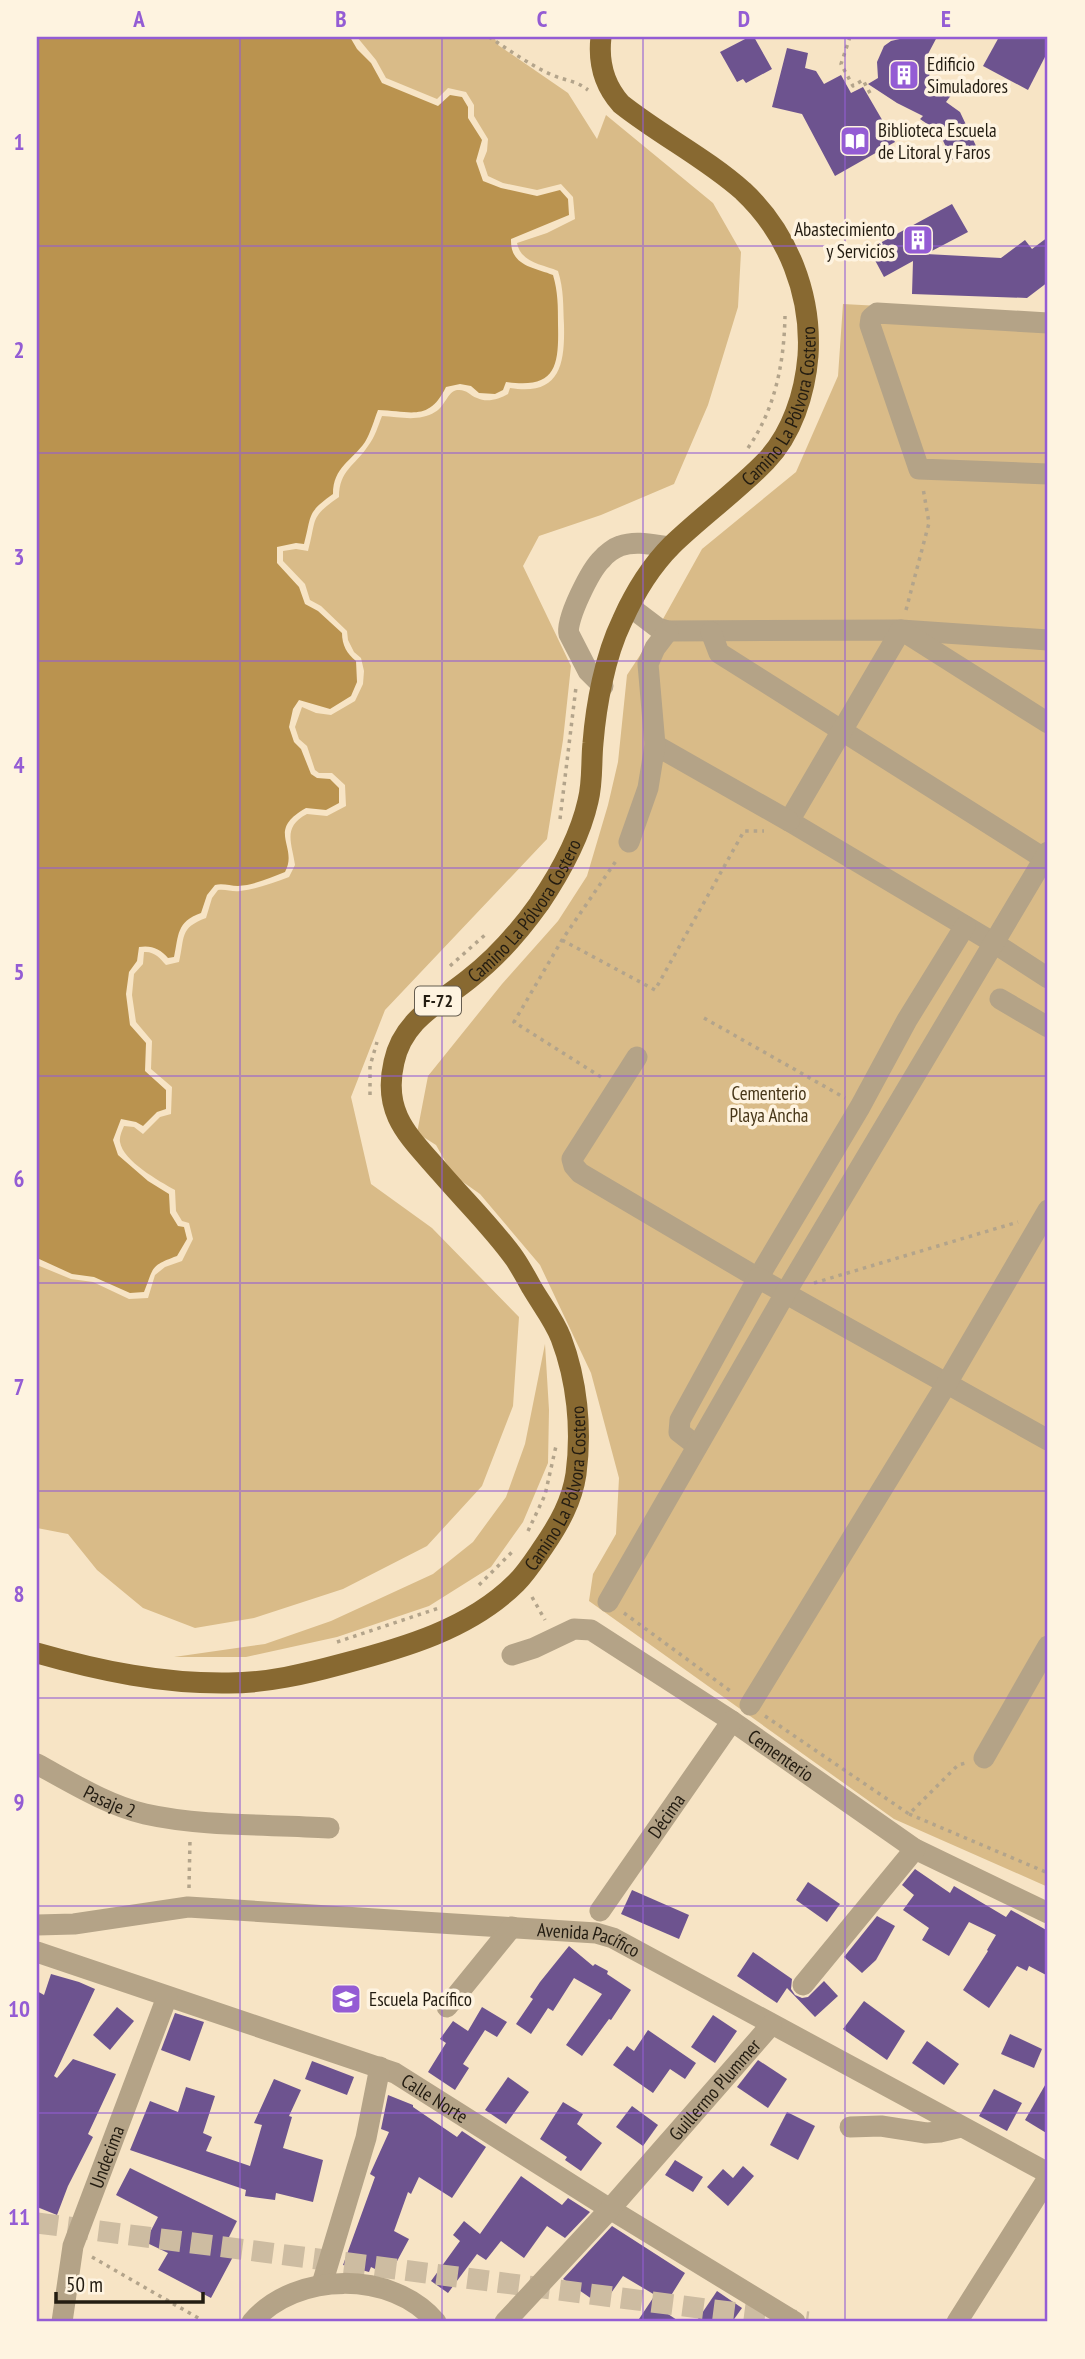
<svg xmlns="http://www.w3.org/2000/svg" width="1085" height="2359" font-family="'PT Sans Narrow',sans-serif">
	<rect width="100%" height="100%" fill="#f7e4c5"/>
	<g fill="#d9bb88">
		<path d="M 357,37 L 494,37 L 498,45 L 568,93 L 597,139 L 606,115 L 713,203 L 741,252 L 738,307 L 708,405 L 674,484 L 601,515 L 539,536 L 523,566 L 571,666 L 563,740 L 547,839 L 385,1010 L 351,1097 L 371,1184 L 432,1228 L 519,1317 L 513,1406 L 482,1486 L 427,1546 L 343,1589 L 254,1618 L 195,1628 L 143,1608 L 97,1570 L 68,1534 L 37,1528 L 37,1265 L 71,1279 L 93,1282 L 129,1299 L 148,1298 L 155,1275 L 165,1267 L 182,1261 L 193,1239 L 189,1223 L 182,1221 L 176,1211 L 175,1190 C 159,1181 123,1161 120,1142 C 119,1137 122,1131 124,1126 L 134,1127 L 143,1134 L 160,1117 L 171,1114 L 172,1087 L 151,1069 L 152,1041 L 136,1022 L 132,995 L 134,974 L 143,964 L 144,952 C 154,951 160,958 166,965 L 179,962 C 185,937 179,928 206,918 L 212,898 L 218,890 C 226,889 232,892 240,891 C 257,889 273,883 289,877 L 295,865 C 292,843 282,827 307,814 L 327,816 L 346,806 L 345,785 L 332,773 L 319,773 L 315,770 L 307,746 L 299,739 L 295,727 L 302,707 L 316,713 L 331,715 L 355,701 L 363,684 L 364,671 L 361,658 L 354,652 L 348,640 L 347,631 L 321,606 L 310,600 L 305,584 L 283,561 L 283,551 L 296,549 L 308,551 C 317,518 309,518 339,497 C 339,470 355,466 368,446 C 375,437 378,426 382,416 C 400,417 419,422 435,412 C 445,407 447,392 457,390 C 467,389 469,395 477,398 C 487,403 499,399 508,394 L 510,388 C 559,396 565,366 564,325 C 563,305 564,290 558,271 C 542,264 521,263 517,243 L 547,233 L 575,219 L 573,197 L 561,184 L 537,190 L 503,183 L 488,176 L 483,161 L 487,151 L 488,139 L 474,116 L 474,105 L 466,92 L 448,88 L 437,99 L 386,78 L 376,60 Z"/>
		<polygon points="843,304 1048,315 1048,1887 894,1819 589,1601 593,1574 616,1534 619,1478 591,1373 540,1265 480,1194 453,1175 436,1145 417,1133 428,1076 502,984 558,921 587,876 608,805 618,762 627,675 658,628 702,549 796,472 838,376"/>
		<polygon points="545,1344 549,1410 548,1463 523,1522 491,1567 429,1606 337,1637 246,1657 174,1657 265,1644 331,1621 433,1574 473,1542 506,1497 525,1444"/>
	</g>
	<path fill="#ba934f" d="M 37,37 L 350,37 L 357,49 L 371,63 L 382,83 L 438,106 L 450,95 L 462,97 L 468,107 L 468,118 L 482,140 L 476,161 L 483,181 L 501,188 L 537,196 L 560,190 L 568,199 L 569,215 L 511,239 C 510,266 533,267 553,275 C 558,292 558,306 558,324 C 559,367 556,389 506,382 L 503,390 L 495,394 L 479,393 L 471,386 L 460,384 L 446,387 C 429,422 411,411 378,410 C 374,420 371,432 365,442 C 352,461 333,467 333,494 C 306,513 312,515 304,544 L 296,543 L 277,547 L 277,563 L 299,587 L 305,604 L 318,611 L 342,633 C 342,645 347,654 356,661 L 357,682 L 351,696 L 330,709 L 299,700 L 293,709 L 289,727 L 294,742 L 301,749 L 311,774 L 317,778 L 330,779 L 339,788 L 339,803 L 326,810 L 306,808 C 265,831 299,846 285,872 C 270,878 254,885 238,886 C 230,886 223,883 215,885 L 207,895 L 201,913 C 176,922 179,935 174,957 L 168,958 C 160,949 152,945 139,947 L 137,961 L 129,972 L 126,994 L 130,1025 L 146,1043 L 145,1071 L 166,1090 L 166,1109 L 157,1112 L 143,1126 L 136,1122 L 121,1119 L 113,1140 L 118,1155 L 148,1181 L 169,1194 L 170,1213 L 178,1226 L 184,1227 L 187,1239 L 177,1256 C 149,1266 154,1268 144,1292 L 130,1293 L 94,1277 L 72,1274 L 37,1258 Z"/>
	<g fill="#6d538f">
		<polygon points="749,37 754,37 772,69 746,83 743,79 737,82 720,52"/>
		<polygon points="908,37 937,37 928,54 931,62 929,78 952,94 946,102 960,112 977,148 952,160 939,132 920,119 923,116 897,103 868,84 878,78 877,62 884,46 891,41"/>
		<polygon points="999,37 1048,37 1048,51 1028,90 983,66"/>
		<polygon points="787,48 808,53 805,68 816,71 824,84 841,75 851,93 863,87 895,142 835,176 802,114 772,107"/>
		<polygon points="952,204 968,232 926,254 1001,258 1025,240 1032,249 1048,237 1048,282 1027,298 912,294 913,261 884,277 869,249"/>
		<polygon points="915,1869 950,1893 954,1886 1006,1917 1011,1910 1048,1931 1048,1976 1029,1966 1027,1971 1017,1966 989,2008 963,1990 988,1951 987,1950 996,1935 969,1922 949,1956 922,1940 929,1928 903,1910 914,1895 902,1885"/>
		<polygon points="808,1882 840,1904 827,1922 796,1900"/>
		<polygon points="632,1890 689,1915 679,1939 621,1914"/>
		<polygon points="877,1916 895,1926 876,1960 862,1973 844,1957"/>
		<polygon points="569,1946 593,1966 595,1964 608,1971 607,1974 631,1990 611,2020 609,2019 582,2056 566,2045 602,1994 574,1978 553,2011 548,2008 531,2034 516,2024 533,1999 530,1997 540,1982"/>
		<polygon points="753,1952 792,1979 791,1989 795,1995 802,1998 808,1997 824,1981 838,1996 815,2017 787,1988 777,2003 737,1976"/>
		<polygon points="51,1974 79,1982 95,1989 54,2076 57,2078 73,2059 116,2074 88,2134 93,2137 68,2186 57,2215 37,2207 37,1991 44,1995"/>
		<polygon points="864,2001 905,2031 887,2060 843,2029"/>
		<polygon points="117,2007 134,2021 110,2050 93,2035"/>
		<polygon points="482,2007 507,2022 497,2037 485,2030 463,2064 469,2068 455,2090 428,2072 446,2043 440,2039 453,2021 468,2031"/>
		<polygon points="175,2013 204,2022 190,2061 161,2050"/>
		<polygon points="713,2015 737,2031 715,2063 691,2047"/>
		<polygon points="648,2030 696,2063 685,2079 670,2069 653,2093 613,2065 627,2046 634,2051"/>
		<polygon points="1010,2034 1042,2049 1034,2068 1001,2054"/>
		<polygon points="927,2041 959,2064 944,2085 912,2063"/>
		<polygon points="758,2060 787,2079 768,2108 737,2087"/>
		<polygon points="312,2061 354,2077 347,2095 305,2079"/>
		<polygon points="508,2077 529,2092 506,2124 485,2110"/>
		<polygon points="274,2079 301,2090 289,2116 292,2117 283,2148 323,2160 313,2202 276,2193 275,2200 245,2196 246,2190 130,2150 150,2101 178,2112 186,2087 215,2096 203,2133 212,2137 206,2151 250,2166 262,2125 254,2123"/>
		<polygon points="1048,2080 1048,2134 1025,2120"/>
		<polygon points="994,2089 1022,2103 1007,2131 979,2116"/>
		<polygon points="388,2095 413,2105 413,2107 457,2137 462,2131 486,2147 452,2198 419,2177 411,2194 408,2192 394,2231 409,2239 389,2276 371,2267 369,2272 343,2265 375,2177 370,2174 389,2132 381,2129"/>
		<polygon points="563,2102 583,2114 577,2124 602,2143 581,2171 565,2160 567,2157 540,2139"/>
		<polygon points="632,2106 658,2125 643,2146 616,2127"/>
		<polygon points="787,2112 815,2126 798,2160 770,2145"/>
		<polygon points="675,2160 703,2177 693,2192 665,2175"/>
		<polygon points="743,2166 754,2176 728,2206 707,2187 723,2169 733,2178"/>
		<polygon points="130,2168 237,2221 224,2247 235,2253 211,2298 158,2270 168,2253 145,2242 158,2217 116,2195"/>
		<polygon points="521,2176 562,2205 568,2198 590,2212 565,2238 547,2226 524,2258 501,2241 486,2260 477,2254 448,2293 431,2281 460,2241 453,2235 464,2221 480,2234"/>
		<polygon points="612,2226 685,2273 662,2310 680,2322 637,2322 655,2295 623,2276 602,2306 563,2279"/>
		<polygon points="717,2291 742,2308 732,2322 696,2322"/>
	</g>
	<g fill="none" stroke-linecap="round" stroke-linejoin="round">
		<polyline stroke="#cdbca1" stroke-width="21" stroke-dasharray="21 10" stroke-linecap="butt" points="37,2223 808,2322"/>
		<g stroke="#b3a48b" stroke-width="3.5" stroke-dasharray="3.5 5" stroke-linecap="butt">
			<path d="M 489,37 C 509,50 530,65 552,75 C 566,81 575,80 588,90"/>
			<polyline points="850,37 841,64 853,86 863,80 871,95"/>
			<path d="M 748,448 C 775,409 784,364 785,316"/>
			<polyline points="906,610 929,523 923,488"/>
			<polyline points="560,819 576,687"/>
			<polyline points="562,940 655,990 744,831 764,831"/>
			<polyline points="450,966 486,934"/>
			<polyline points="704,1018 845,1098"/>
			<polyline points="601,1077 514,1022 562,940 618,858"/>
			<polyline points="370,1095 370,1066 377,1042"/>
			<polyline points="814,1283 1018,1222"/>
			<polyline points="528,1531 545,1495 556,1446"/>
			<polyline points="479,1585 513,1551"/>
			<polyline points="532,1597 545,1620"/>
			<polyline points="624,1613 733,1693"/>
			<polyline points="337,1642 439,1608"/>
			<polyline points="765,1716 909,1814 958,1765 966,1763"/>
			<polyline points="909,1814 1048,1873"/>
			<polyline points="189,1888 190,1839"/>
			<polyline points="92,2257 205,2322"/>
		</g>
		<g stroke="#b4a387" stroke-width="21">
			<polyline points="1048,323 877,313 871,318 870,325 919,469 1048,474"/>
			<polyline points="629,606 658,628 668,631 901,630 1048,640"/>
			<polyline points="711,632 719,653 1048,861"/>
			<path d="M 603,686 L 588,671 L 569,634 C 565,620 591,569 602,559 C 606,554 614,548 620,546 C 636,540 654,545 670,547"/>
			<polyline points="1048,723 901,630 789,821 994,943 1048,978"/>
			<polyline points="655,745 789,821"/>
			<polyline points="629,842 648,788 655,745 648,664 655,648 668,631"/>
			<polyline points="1000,999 1048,1027"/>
			<polyline points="637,1057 572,1159 574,1166 580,1173 758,1278 860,1107 907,1020 965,926"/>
			<polyline points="697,1446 679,1432 680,1420 758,1278 1048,1440"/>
			<polyline points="608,1602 786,1292 1048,852"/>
			<path id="s1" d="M 512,1655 L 534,1648 L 574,1629 L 591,1630 L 732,1721 L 915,1849 L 1048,1913"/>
			<polyline points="750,1705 947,1383 1048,1210"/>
			<polyline points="984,1758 1048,1646"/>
			<path id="s2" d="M 37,1764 C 72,1783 107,1805 145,1814 C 203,1827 269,1824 329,1828"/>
			<path id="s3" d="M 600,1911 L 732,1721"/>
			<path id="s4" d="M 37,1925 L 74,1924 L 188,1907 L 596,1933 L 613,1938 L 1048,2173"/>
			<path id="s5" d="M 37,1952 L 395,2073 L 610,2209 L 795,2322"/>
			<polyline points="803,1985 915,1849"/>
			<polyline points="447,2007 512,1927"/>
			<polyline points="850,2127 881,2126 926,2133 940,2132 961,2127"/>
			<polyline points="322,2284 366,2138 380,2067"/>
			<path id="s6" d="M 62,2322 L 73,2246 L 167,1997"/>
			<path d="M 252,2322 C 296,2271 392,2270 436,2322"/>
			<path id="s7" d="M 505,2322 L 610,2209 L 771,2025"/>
			<polyline points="957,2322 1048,2178"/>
		</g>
		<path stroke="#886931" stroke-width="21" id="s8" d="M 37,1653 C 100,1671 163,1684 229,1683 C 267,1683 305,1674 342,1664 C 403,1648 470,1629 516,1583 C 527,1572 535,1559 544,1546 C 559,1524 572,1501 576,1474 C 582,1429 577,1380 561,1338 C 554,1320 542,1305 532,1288 C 527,1279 521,1268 515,1259 C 493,1228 464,1200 440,1172 C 409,1136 382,1114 394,1062 C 403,1020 438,1004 469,979 C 496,958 519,932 539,904 C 560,873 580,837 588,801 C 593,782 591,762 593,743 C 596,705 605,656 622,621 C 634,594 651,566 672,545 C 702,516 737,491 766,461 C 792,434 805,393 808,356 C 812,295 788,233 743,191 C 706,158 660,135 621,104 C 604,85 598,63 601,37"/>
	</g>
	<path fill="none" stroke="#945cd4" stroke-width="2" stroke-opacity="0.55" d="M 240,37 L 240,2322M 442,37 L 442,2322M 643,37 L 643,2322M 845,37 L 845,2322M 37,246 L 1048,246M 37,453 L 1048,453M 37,661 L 1048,661M 37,868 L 1048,868M 37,1076 L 1048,1076M 37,1283 L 1048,1283M 37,1491 L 1048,1491M 37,1698 L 1048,1698M 37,1906 L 1048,1906M 37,2113 L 1048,2113"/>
	<defs>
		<g id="building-square" transform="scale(1.575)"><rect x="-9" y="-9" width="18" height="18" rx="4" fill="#945cd4" stroke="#fef3e0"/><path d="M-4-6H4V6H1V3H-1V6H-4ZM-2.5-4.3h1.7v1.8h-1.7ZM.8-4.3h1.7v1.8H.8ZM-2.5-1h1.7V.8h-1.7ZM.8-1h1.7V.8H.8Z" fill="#fff"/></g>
		<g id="library-square" transform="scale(1.575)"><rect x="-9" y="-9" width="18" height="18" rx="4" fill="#945cd4" stroke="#fef3e0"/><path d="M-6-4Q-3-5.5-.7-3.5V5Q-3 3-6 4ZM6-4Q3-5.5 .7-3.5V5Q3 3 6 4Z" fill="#fff"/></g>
		<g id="school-square" transform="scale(1.575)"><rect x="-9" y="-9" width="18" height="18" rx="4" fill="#945cd4" stroke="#fef3e0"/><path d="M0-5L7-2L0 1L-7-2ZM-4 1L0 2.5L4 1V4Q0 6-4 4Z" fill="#fff"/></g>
	</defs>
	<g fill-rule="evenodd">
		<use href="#building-square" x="904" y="75"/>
		<use href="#library-square" x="855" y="141"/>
		<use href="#building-square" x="918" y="240"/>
		<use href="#school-square" x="346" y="1999"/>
	</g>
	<g text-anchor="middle" stroke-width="7" stroke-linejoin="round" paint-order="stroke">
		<rect fill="#fef3e0" stroke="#655c4f" stroke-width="2" x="415" y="986.5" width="46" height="29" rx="5"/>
		<g font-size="18" font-weight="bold" fill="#231c11">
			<text x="438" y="1007">F-72</text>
		</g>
		<g font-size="19" fill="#231c11" stroke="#fef3e0" text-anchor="start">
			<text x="927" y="71">Edificio<tspan x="927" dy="22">Simuladores</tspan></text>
			<text x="878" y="137">Biblioteca Escuela<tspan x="878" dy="22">de Litoral y Faros</tspan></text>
			<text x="895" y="236" text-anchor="end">Abastecimiento<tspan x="895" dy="22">y Servicios</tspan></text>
			<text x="369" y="2006">Escuela Pacífico</text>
		</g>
		<g font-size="19" fill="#231c11" stroke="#fef3e0">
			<text dy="7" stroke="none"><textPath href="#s8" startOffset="1892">Camino La Pólvora Costero</textPath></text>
			<text dy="7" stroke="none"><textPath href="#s8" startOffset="1304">Camino La Pólvora Costero</textPath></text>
			<text dy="7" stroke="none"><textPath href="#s8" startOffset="611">Camino La Pólvora Costero</textPath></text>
			<text dy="7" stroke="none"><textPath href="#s1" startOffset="312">Cementerio</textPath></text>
			<text dy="7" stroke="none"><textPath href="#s2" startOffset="82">Pasaje 2</textPath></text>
			<text dy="7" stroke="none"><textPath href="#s3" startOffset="116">Décima</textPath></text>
			<text dy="7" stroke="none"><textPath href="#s4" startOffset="555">Avenida Pacífico</textPath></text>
			<text dy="7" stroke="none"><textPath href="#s7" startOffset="313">Guillermo Plummer</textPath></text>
			<text dy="7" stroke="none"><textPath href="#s5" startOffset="425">Calle Norte</textPath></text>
			<text dy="7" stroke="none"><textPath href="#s6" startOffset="172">Undecima</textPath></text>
		</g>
		<g font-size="19" fill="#473618" stroke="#fef3e0">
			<text x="769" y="1100">Cementerio<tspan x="769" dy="22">Playa Ancha</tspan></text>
		</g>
	</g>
	<rect width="1085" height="2359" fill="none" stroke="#fef3e0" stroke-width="77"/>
	<path d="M56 2292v10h147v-10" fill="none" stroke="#231c11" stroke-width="3.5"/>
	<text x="66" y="2292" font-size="21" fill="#231c11" stroke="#fef3e0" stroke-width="5" paint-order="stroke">50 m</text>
	<rect x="38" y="38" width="1008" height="2282" fill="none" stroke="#945cd4" stroke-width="2.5"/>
	<g font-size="23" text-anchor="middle" font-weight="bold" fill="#945cd4">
		<text x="139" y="27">A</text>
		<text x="341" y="27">B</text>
		<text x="542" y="27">C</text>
		<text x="744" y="27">D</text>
		<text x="946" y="27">E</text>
		<text x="19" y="150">1</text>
		<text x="19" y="358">2</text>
		<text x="19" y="565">3</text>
		<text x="19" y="773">4</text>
		<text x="19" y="980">5</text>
		<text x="19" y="1187">6</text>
		<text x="19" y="1395">7</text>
		<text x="19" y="1602">8</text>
		<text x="19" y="1810">9</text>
		<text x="19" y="2017">10</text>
		<text x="19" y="2225">11</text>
	</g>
</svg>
